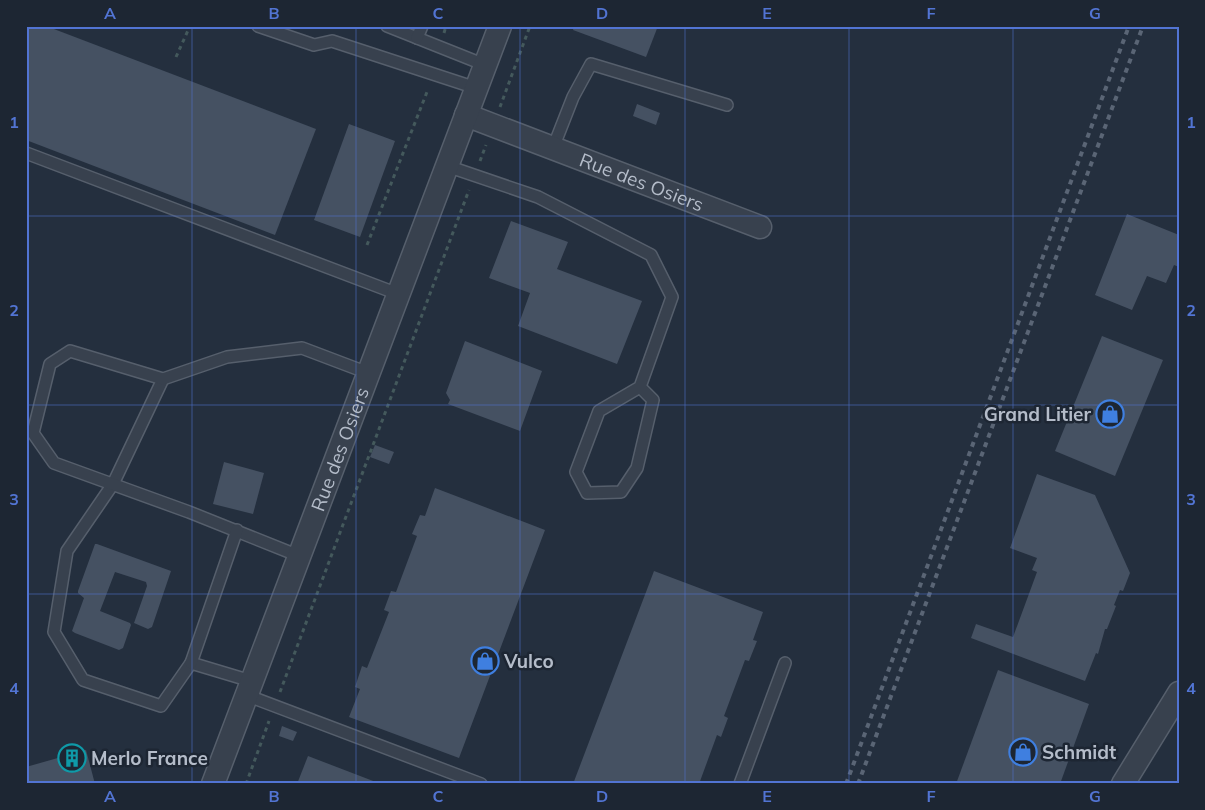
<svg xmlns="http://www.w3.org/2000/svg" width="1205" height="810" font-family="Mulish,sans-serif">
	<rect width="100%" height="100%" fill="#242f3e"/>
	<g fill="#455162">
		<polygon points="26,26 46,26 316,129 275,235 26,140"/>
		<polygon points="574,26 658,26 646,57 573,30"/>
		<polygon points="637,104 660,113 656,125 633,116"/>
		<polygon points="349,124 395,141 360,237 314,220"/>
		<polygon points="1127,214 1179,235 1179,267 1174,265 1166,283 1147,276 1132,310 1095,295"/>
		<polygon points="511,221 568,242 557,269 642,301 617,364 518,326 530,293 489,278"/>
		<polygon points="1102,336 1163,360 1115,476 1055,451"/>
		<polygon points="465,341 542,371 520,431 448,404 450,400 446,393"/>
		<polygon points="375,445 394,452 389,464 370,457"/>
		<polygon points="224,462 264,473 253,514 213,504"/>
		<polygon points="1037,474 1095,495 1130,573 1123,591 1120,590 1114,605 1116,606 1107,629 1105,629 1098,654 1096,653 1085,681 971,638 976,624 1013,637 1037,572 1032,570 1037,558 1010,548"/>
		<polygon points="435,488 545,530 459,758 349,717 360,689 355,687 362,666 367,668 389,612 384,610 391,591 396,592 417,536 412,534 420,515 425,516"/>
		<polygon points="95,544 97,544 171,571 152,627 148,629 134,623 147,586 146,582 115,572 100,611 130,623 131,625 123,648 119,650 75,633 72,631 84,598 78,593 78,591"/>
		<polygon points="654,571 763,612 753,640 757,641 749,661 745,660 724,716 728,718 721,737 717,735 699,784 573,784"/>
		<polygon points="998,670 1089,704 1060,784 956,784"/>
		<polygon points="282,726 297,732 293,741 279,736"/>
		<polygon points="86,750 95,784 27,784 26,767"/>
		<polygon points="308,756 381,784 297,784"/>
	</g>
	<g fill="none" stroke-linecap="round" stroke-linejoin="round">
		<g stroke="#565f6c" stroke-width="14">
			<g id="service">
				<polyline points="258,26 314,45 332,41 476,88"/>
				<polyline points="387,26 485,65"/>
				<polyline points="417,38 422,26"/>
				<polyline points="553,148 573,97 591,64 727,105"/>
				<polyline points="26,153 398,294"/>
				<polyline points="447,166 538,197 651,255 672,297 640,387 599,411 576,472 587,493 621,492 637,468 653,400 640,387"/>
				<polyline points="163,379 113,484 67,551 54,632 83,680 161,706 191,663 251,681"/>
				<polyline points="299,556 189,512 54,463 33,433 50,364 70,351 163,379 227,357 302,348 368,373"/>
				<polyline points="191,663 237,530"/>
				<polyline points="246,695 481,784"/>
				<polyline points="740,784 785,663"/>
			</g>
		</g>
		<g stroke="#565f6c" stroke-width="25">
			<g id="minor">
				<path id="s1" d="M 466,115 L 760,227"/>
				<path id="s2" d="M 213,784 L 500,26"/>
				<polyline points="1123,784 1179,693"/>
			</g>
		</g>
		<g stroke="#44595c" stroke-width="3" stroke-dasharray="4 4" stroke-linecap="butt">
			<polyline points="444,33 446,26"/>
			<polyline points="176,57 190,26"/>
			<polyline points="500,107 530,26"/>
			<polyline points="480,161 486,145"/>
			<polyline points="367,245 427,92 425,90"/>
			<polyline points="280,692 469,190"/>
			<polyline points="246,784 269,721"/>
		</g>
		<use href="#service" stroke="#38414e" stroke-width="11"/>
		<use href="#minor" stroke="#38414e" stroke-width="22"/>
		<g stroke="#5a6575" stroke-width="4" stroke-dasharray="5 5" stroke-linecap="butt">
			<polyline points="846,784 1129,26"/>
			<polyline points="858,784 1143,26"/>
		</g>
	</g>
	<path fill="none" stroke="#5274d3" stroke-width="1" stroke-opacity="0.55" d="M 192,26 L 192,784M 356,26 L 356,784M 520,26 L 520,784M 685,26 L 685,784M 849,26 L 849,784M 1013,26 L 1013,784M 26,216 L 1179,216M 26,405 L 1179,405M 26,594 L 1179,594"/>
	<defs>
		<g id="shop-ring" transform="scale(1.4375)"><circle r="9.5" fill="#1d2633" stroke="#3f7fe0" stroke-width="1.5"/><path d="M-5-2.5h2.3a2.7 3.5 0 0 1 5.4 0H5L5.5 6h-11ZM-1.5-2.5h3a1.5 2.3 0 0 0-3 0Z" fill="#3f7fe0"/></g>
		<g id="building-ring" transform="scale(1.4375)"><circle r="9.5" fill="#1d2633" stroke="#0f9aa8" stroke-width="1.5"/><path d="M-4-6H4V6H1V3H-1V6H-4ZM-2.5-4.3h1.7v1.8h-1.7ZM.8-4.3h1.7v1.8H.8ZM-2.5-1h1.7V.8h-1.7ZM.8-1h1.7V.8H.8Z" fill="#0f9aa8"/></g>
	</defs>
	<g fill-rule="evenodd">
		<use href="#shop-ring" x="1110" y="414"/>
		<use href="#shop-ring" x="485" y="661"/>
		<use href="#shop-ring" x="1023" y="752"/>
		<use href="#building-ring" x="72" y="758"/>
	</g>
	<g text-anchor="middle" stroke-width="5" stroke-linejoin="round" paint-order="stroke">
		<g font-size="19" fill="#b4bcc9" stroke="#1d2633">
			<text dy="7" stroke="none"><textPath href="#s1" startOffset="188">Rue des Osiers</textPath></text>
			<text dy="7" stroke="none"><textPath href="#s2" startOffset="358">Rue des Osiers</textPath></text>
		</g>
		<g font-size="19" font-weight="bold" fill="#b4bcc9" stroke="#1d2633" text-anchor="start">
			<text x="1091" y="421" text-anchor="end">Grand Litier</text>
			<text x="504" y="668">Vulco</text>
			<text x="1042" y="759">Schmidt</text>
			<text x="91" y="765">Merlo France</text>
		</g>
	</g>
	<rect width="1205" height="810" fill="none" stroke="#1d2633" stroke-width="55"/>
	<rect x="28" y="28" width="1150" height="754" fill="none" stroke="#5274d3" stroke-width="2"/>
	<g font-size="16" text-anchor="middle" font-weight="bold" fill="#5274d3">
		<text x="110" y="19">A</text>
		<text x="274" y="19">B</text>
		<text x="438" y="19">C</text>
		<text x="602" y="19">D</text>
		<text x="767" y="19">E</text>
		<text x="931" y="19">F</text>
		<text x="1095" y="19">G</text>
		<text x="14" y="128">1</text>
		<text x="1191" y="128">1</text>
		<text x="14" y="316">2</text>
		<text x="1191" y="316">2</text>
		<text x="14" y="505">3</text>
		<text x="1191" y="505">3</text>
		<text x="14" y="694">4</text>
		<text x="1191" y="694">4</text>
		<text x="110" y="802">A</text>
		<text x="274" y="802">B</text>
		<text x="438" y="802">C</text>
		<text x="602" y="802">D</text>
		<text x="767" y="802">E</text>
		<text x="931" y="802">F</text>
		<text x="1095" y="802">G</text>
	</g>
</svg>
